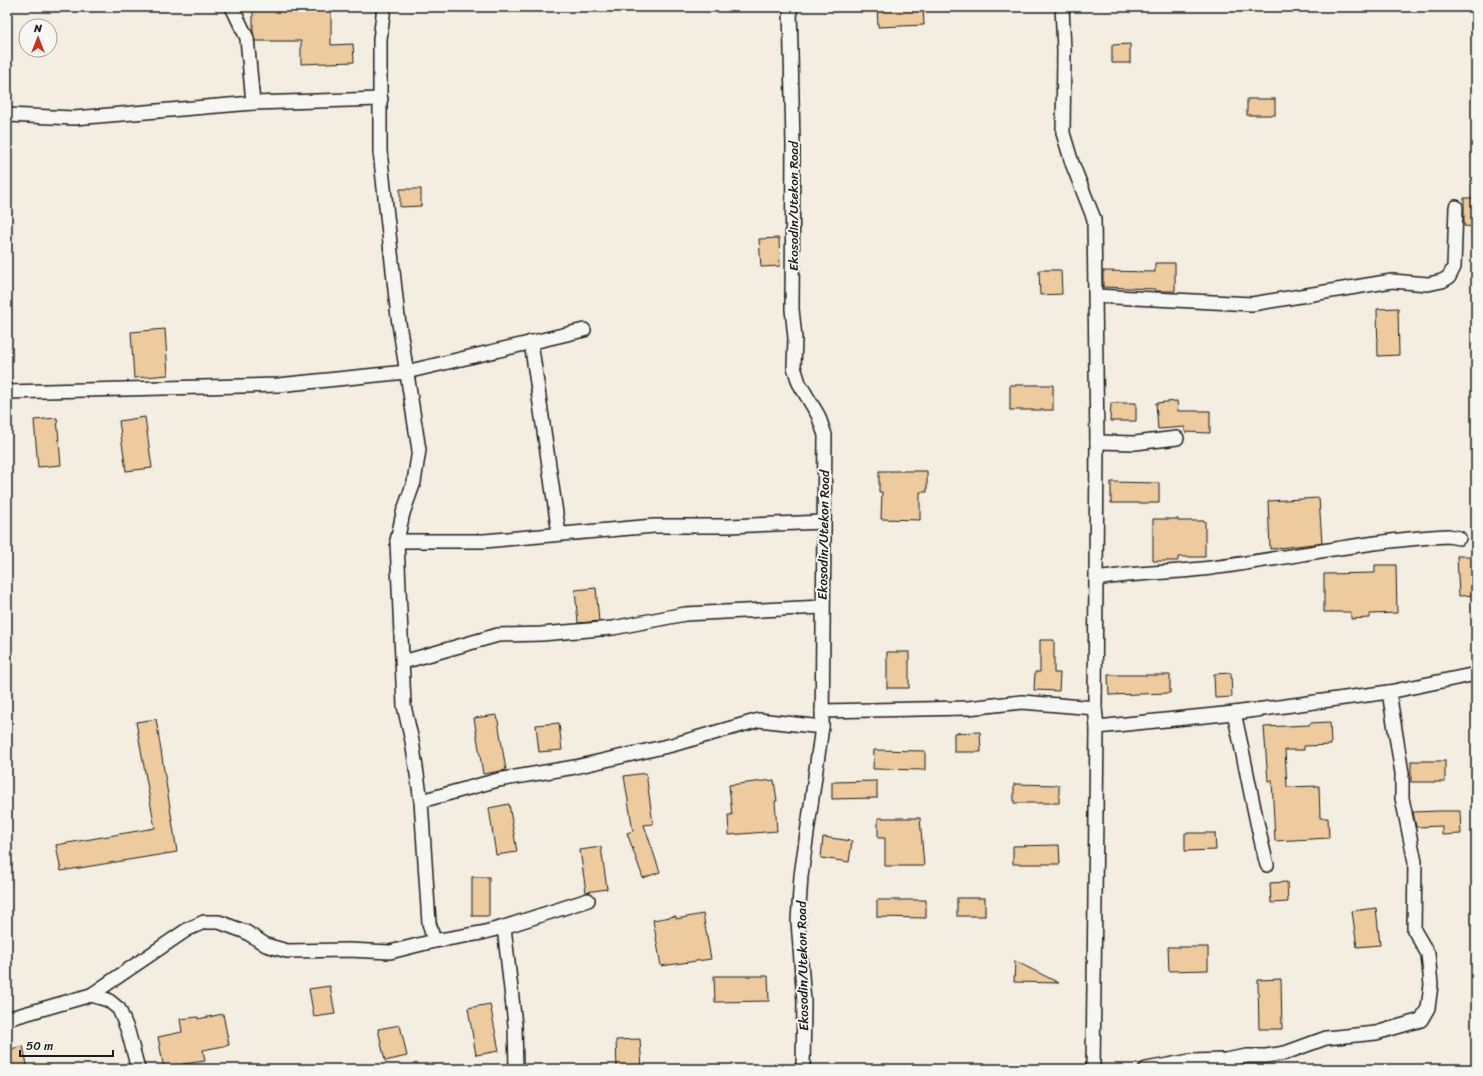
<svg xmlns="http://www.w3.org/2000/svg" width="1483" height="1076" font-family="Sriracha,sans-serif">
	<rect width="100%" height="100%" fill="#f4ede1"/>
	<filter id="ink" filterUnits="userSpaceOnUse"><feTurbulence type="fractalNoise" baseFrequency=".025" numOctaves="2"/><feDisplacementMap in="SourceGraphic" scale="8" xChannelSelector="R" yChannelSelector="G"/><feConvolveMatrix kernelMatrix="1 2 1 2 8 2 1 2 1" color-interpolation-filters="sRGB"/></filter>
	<g filter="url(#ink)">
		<g fill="#edcb9f" stroke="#1c1c1c">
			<polygon points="253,7 331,7 331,45 353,44 354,62 301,64 301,41 255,41 253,33"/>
			<polygon points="877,7 923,7 924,25 878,27"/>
			<polygon points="1130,44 1130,63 1112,63 1112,45"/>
			<rect x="1247" y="99" width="28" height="16"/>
			<polygon points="400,189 421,189 421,206 400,207"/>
			<polygon points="1464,198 1476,198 1476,227 1464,226"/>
			<polygon points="779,238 780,266 761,267 759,239"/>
			<polygon points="1155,263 1175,263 1175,291 1155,291 1155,289 1103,287 1103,271 1155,272"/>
			<polygon points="1039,270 1061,270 1062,294 1040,295"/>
			<polygon points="1398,308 1399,355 1378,356 1377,309"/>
			<polygon points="165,329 168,375 134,378 131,332"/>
			<rect x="1010" y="385" width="43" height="25"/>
			<polygon points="1177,401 1178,411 1210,411 1210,433 1185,432 1185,427 1158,429 1156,403"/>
			<polygon points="1111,403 1136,403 1136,421 1110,421"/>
			<polygon points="145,417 152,468 126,471 119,421"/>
			<polygon points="57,418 61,465 38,467 34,420"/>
			<polygon points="879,471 927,471 927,492 920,492 920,520 881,519 882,492 879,492"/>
			<polygon points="1111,482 1159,483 1159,503 1111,503"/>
			<polygon points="1319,498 1322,543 1270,549 1268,501"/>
			<polygon points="1153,519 1178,519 1178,521 1205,521 1205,557 1178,557 1178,561 1153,561"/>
			<polygon points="1457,556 1476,556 1476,595 1459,596"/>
			<polygon points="1375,565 1396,565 1397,613 1370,614 1370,618 1351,619 1351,612 1324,612 1324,574 1375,573"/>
			<polygon points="596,588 599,621 578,623 575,590"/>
			<polygon points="1040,640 1054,640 1054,673 1060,673 1059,691 1034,690 1035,672 1040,672"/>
			<rect x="887" y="652" width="22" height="36"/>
			<polygon points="1231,673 1232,697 1215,698 1214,674"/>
			<polygon points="1108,675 1170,675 1170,693 1109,695"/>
			<polygon points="497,715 506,770 483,774 474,718"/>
			<polygon points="156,719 177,852 61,871 56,845 155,828 136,722"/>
			<polygon points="1330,722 1331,745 1304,746 1304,750 1285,750 1287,787 1319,786 1320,818 1328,818 1329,838 1275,841 1272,780 1268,781 1264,727 1310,725 1310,723"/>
			<polygon points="559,723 562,750 539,752 536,725"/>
			<polygon points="980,732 981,752 954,752 954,733"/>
			<polygon points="874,750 925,751 925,770 873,769"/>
			<rect x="1411" y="761" width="34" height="21"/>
			<polygon points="646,773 653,824 644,825 660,872 643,878 627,833 633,831 624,776"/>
			<polygon points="774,780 777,801 775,801 777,831 729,835 728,815 732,815 729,785"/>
			<polygon points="877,781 877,798 832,799 832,782"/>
			<polygon points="1014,784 1059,785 1059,803 1014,803"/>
			<polygon points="509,804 517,852 496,855 489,808"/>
			<polygon points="1439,811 1460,811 1461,834 1442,835 1442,826 1416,827 1413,812"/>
			<polygon points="878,818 920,818 924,866 885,866 885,838 878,838"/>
			<polygon points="1185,833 1215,833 1216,850 1185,851"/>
			<polygon points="823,837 852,841 849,862 821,858"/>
			<polygon points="1059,845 1060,864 1013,864 1013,846"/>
			<polygon points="601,847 607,889 586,892 580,850"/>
			<rect x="472" y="877" width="17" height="39"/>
			<polygon points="1287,882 1288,902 1271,903 1270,883"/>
			<rect x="957" y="898" width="28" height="18"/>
			<polygon points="877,900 926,900 926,918 877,917"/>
			<polygon points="1376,908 1380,945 1357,947 1352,911"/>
			<polygon points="703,914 711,959 661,966 653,920 676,916 676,919"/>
			<polygon points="1168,947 1208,947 1208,970 1169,971"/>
			<polygon points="1015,961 1059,983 1014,982"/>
			<polygon points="714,976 768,976 769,1001 715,1002"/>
			<polygon points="1281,979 1282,1029 1259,1029 1258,980"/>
			<polygon points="330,986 335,1014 314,1017 309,989"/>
			<polygon points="490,1004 499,1051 476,1055 468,1008"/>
			<polygon points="223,1014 229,1045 203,1050 205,1061 183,1064 184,1067 164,1069 158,1037 182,1032 180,1019 198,1017 198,1019"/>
			<polygon points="400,1025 407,1056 385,1061 378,1029"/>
			<polygon points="640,1039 642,1069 617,1069 616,1040"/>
			<polygon points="23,1046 28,1069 7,1069 7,1050"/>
		</g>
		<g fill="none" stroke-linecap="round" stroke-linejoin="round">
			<g stroke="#1c1c1c" stroke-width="16">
				<g id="street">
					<polyline points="232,7 247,38 253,103"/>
					<polyline points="384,7 380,39 380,151 398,317 419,450 414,482 403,513 397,541 404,706 412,741 421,801 429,923 434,941"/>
					<polyline points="790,7 793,144 792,309 795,338 794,367 799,383 818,415 825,435 822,727 801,876 798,921 804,1002 803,1069"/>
					<polyline points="1062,7 1064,50 1063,133 1072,163 1094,219 1097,442 1095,708 1097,727 1093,1069"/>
					<polyline points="7,115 74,118 253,103 381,99"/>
					<polyline points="1096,296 1252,304 1392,281 1428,284 1442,281 1449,277 1454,267 1456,207"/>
					<polyline points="531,342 559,534"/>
					<polyline points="7,392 278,385 406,372 584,330"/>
					<polyline points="1097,442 1135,443 1177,438"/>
					<polyline points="397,541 484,541 654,526 729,526 823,522"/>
					<path d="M 1097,579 C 1135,572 1173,573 1211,568 C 1290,558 1368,540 1448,536 L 1459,538"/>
					<polyline points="403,662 498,635 541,634 613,628 685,614 822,607"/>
					<polyline points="822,711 968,708 1022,702 1095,708"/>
					<path d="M 1234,713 C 1246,764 1254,815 1267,865"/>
					<polyline points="1097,727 1234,713 1389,692 1476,674"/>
					<polyline points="421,801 498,780 575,767 672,745 759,720 822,727"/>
					<polyline points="504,927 515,1025 516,1069"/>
					<polyline points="91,995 188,929 204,922 219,922 246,932 266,945 287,951 349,950 390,952 434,941 481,933 504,927 588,900"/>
					<polyline points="7,1019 91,995 108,1000 119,1009 128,1031 138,1069"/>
					<polyline points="1146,1069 1190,1061 1225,1060 1247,1056 1266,1056 1285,1053 1326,1038 1376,1033 1421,1020 1428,1008 1431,985 1428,954 1414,930 1415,862 1402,798 1402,773 1389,692"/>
				</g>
			</g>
			<use href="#street" stroke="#f6f6f2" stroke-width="13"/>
		</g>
	</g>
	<g text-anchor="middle" stroke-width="4" stroke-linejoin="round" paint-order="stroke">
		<g font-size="13" fill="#1c1c1c" stroke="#f6f6f2">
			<text transform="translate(793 206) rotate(-90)" y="5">Ekosodin/Utekon Road</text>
			<text transform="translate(823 535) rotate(-89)" y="5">Ekosodin/Utekon Road</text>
			<text transform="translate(802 966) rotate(-91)" y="5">Ekosodin/Utekon Road</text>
		</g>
	</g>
	<rect width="1483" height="1076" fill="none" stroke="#f6f6f2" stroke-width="24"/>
	<rect x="12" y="12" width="1459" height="1052" fill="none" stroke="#1c1c1c" stroke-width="1.5" filter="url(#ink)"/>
	<g transform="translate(38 38)"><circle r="19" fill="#f6f6f2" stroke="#9f9f9c"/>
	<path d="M0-3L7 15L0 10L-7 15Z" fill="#c8321e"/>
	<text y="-6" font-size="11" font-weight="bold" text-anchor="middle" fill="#1c1c1c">N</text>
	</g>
	<path d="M20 1050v6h93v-6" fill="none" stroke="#1c1c1c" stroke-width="2"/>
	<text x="26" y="1050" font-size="12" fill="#1c1c1c" stroke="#f6f6f2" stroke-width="3" paint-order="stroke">50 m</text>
</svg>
